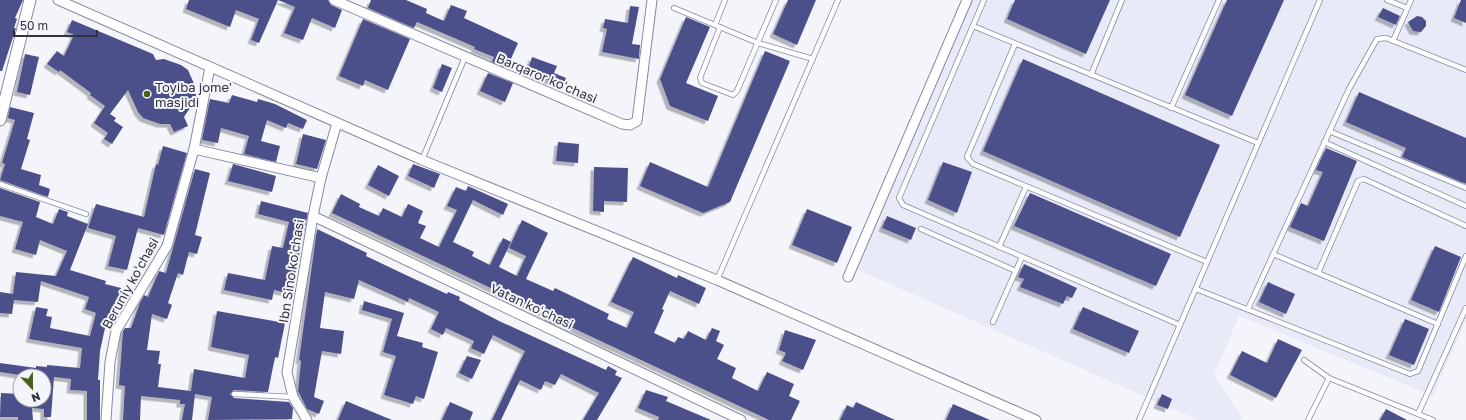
<svg xmlns="http://www.w3.org/2000/svg" width="1466" height="420" font-family="'Golos Text',sans-serif">
	<defs>
		<filter id="shadow"><feDropShadow dx="-3.5" dy="3.5" stdDeviation="0" flood-color="#0004"/></filter>
	</defs>
	<rect width="100%" height="100%" fill="#f4f5fb"/>
	<polygon fill="#e8eaf8" points="968,0 1466,0 1466,320 1433,396 1239,316 1214,375 1242,417 1240,420 1198,420 849,266"/>
	<g fill="#4c4f8a" filter="url(#shadow)">
		<polygon points="0,0 23,0 15,18 17,19 14,28 16,28 2,71 0,71"/>
		<polygon points="189,0 278,0 259,43 251,40 259,19 236,10 230,27 186,9"/>
		<polygon points="278,0 328,0 331,5 342,10 335,28 312,18 303,40 284,33 295,7"/>
		<polygon points="371,0 406,0 427,9 426,13 444,21 451,5 467,11 464,18 518,43 507,68 492,62 494,57 474,49 475,47 417,22 414,28 368,8"/>
		<polygon points="788,0 816,0 797,45 773,34"/>
		<polygon points="1015,0 1110,0 1086,54 1007,19"/>
		<polygon points="1227,0 1284,0 1232,116 1185,95"/>
		<polygon points="1461,0 1466,0 1466,23 1454,18"/>
		<polygon points="630,6 639,7 632,44 640,45 639,59 602,52 607,29 603,28 605,19 628,23"/>
		<polygon points="1383,8 1400,16 1396,25 1378,17"/>
		<polygon points="1417,16 1422,17 1426,21 1426,26 1421,32 1413,31 1408,22"/>
		<polygon points="686,17 710,27 686,83 718,96 708,121 670,106 660,79"/>
		<polygon points="363,19 410,39 388,90 365,80 363,86 339,76"/>
		<polygon points="72,20 153,54 156,60 164,59 181,65 188,70 195,86 196,96 198,96 184,117 188,126 174,132 170,124 160,124 143,118 138,112 128,90 110,114 116,118 114,121 123,127 112,144 104,139 108,133 94,123 105,106 90,95 91,93 60,70 59,72 47,64 57,51 64,56 74,35 67,32"/>
		<polygon points="765,51 790,61 730,202 703,213 640,186 650,162 708,187"/>
		<polygon points="25,54 39,57 30,95 17,92"/>
		<polygon points="532,57 557,66 554,73 566,78 563,86 527,72"/>
		<polygon points="1023,59 1220,145 1180,237 983,151"/>
		<polygon points="442,64 452,68 442,92 433,88"/>
		<polygon points="488,73 513,83 505,102 480,91"/>
		<polygon points="1359,92 1466,138 1466,184 1402,157 1406,148 1346,122"/>
		<polygon points="232,95 257,102 258,99 275,104 307,120 303,129 288,123 286,128 267,120 261,141 280,146 276,162 244,154 249,136 221,128 218,143 202,140 210,99 229,103"/>
		<polygon points="10,107 34,113 27,139 30,140 21,169 41,175 39,185 50,189 48,197 0,180 5,164 2,163 15,120 8,118"/>
		<polygon points="303,134 326,140 317,169 296,164"/>
		<polygon points="558,142 579,144 578,163 556,161"/>
		<polygon points="163,146 187,153 164,235 138,228 127,270 108,266 116,236 88,228 96,204 144,217 156,164 158,165"/>
		<polygon points="1326,148 1357,161 1324,241 1290,227 1301,203 1308,206 1323,172 1316,170"/>
		<polygon points="943,162 972,172 957,213 928,200"/>
		<polygon points="233,164 276,176 272,192 228,181"/>
		<polygon points="413,164 440,174 434,188 408,176"/>
		<polygon points="378,165 399,176 389,196 368,185"/>
		<polygon points="594,167 628,168 627,202 604,201 604,212 593,211"/>
		<polygon points="195,169 210,173 195,235 202,237 197,254 189,252 183,275 178,273 168,303 172,305 167,319 152,314 147,350 160,351 158,364 161,364 158,387 191,391 194,369 245,378 249,355 211,347 217,311 285,323 278,358 275,357 268,392 234,390 230,394 234,398 289,402 293,408 292,419 208,420 212,397 195,394 192,420 182,420 185,404 180,404 180,400 141,396 140,420 123,420 125,386 119,385 123,331 125,328 131,328 140,303 144,295 148,297 159,271 166,273"/>
		<polygon points="468,186 508,204 503,215 473,200 453,242 474,252 472,256 490,265 503,238 511,242 499,267 517,276 526,256 509,248 522,220 548,233 526,279 553,291 555,288 609,314 607,319 627,328 634,312 611,302 633,257 677,278 678,275 706,288 699,304 670,291 662,309 664,310 654,333 675,343 678,337 684,339 688,331 706,340 712,328 720,331 716,341 724,345 717,359 736,368 732,378 758,391 767,372 794,384 789,396 800,401 791,420 769,420 558,321 556,325 546,320 548,315 332,213 341,194 360,204 359,207 379,216 383,208 402,217 408,204 423,211 418,223 426,226 420,238 439,247 457,210 447,206 456,187 466,191"/>
		<polygon points="0,188 40,202 36,217 53,224 59,209 68,212 67,216 88,224 70,270 106,281 105,284 121,288 113,319 109,318 106,328 105,328 100,351 98,380 100,380 100,420 87,420 87,391 70,390 71,379 54,377 51,417 44,417 44,409 32,408 33,420 18,420 18,417 0,417 1,393 20,394 20,400 44,400 44,376 26,376 0,372 0,363 36,368 36,366 47,367 47,365 80,368 82,348 29,339 36,307 48,309 46,316 52,317 50,328 90,336 96,313 85,309 89,297 41,281 38,302 14,300 12,314 0,313 0,292 13,294 16,272 56,276 67,251 40,240 36,255 15,249 23,222 0,216"/>
		<polygon points="1030,193 1171,254 1156,286 1014,226"/>
		<polygon points="261,201 308,213 291,294 274,290 272,300 224,290 228,273 265,280 272,246 283,248 289,222 258,214"/>
		<polygon points="807,209 852,227 837,263 792,245"/>
		<polygon points="887,216 916,228 911,240 882,228"/>
		<polygon points="317,229 367,253 366,256 408,276 447,294 448,292 460,297 459,300 499,321 606,370 608,366 617,371 615,375 622,378 597,420 583,420 599,393 561,374 555,385 545,381 541,390 520,380 501,420 492,420 525,351 493,335 484,354 471,348 474,341 446,328 443,335 431,329 439,312 409,298 408,302 359,280 354,299 325,292 320,328 344,331 341,354 322,351 314,397 324,401 319,414 307,409 298,391 301,361 299,360"/>
		<polygon points="1435,246 1461,257 1439,312 1411,300"/>
		<polygon points="1024,264 1077,288 1072,298 1067,296 1063,304 1020,287 1024,279 1018,277"/>
		<polygon points="1268,282 1295,294 1286,314 1259,302"/>
		<polygon points="364,301 404,313 397,336 423,343 422,347 438,352 424,399 416,396 413,404 384,395 396,356 383,352 392,319 362,310"/>
		<polygon points="1083,307 1139,331 1129,353 1073,329"/>
		<polygon points="1405,319 1429,329 1414,365 1389,355"/>
		<polygon points="785,330 816,340 803,370 782,361 786,353 779,350"/>
		<polygon points="1278,339 1302,350 1276,398 1230,375 1242,351 1267,363"/>
		<polygon points="467,356 481,360 472,379 459,373"/>
		<polygon points="646,390 668,397 666,401 711,420 658,420 659,417 638,408"/>
		<polygon points="1162,394 1172,399 1168,409 1157,405"/>
		<polygon points="346,401 392,420 338,420"/>
		<polygon points="450,402 473,412 470,420 442,420"/>
		<polygon points="856,402 895,420 840,420 847,405 853,408"/>
		<polygon points="953,404 990,420 946,420"/>
		<polygon points="1386,409 1407,420 1380,420"/>
	</g>
	<g fill="none" stroke-linecap="round" stroke-linejoin="round">
		<g stroke="#8589a2" stroke-width="6">
			<g id="service">
				<polyline points="984,0 899,198 903,205 1180,325"/>
				<polyline points="1387,0 1407,8"/>
				<polyline points="674,8 758,43 813,59"/>
				<polyline points="715,25 725,0"/>
				<polyline points="973,26 1258,143"/>
				<polyline points="720,27 700,78 702,83 733,95 737,91 776,0"/>
				<polyline points="1393,41 1411,0"/>
				<polyline points="1015,44 967,157 973,164 1207,262"/>
				<polyline points="1091,75 1122,0"/>
				<polyline points="1171,108 1219,0"/>
				<polyline points="1329,131 1466,188"/>
				<polyline points="1324,142 1466,206"/>
				<polyline points="422,160 465,57"/>
				<polyline points="0,184 86,214"/>
				<polyline points="921,229 1016,271"/>
				<polyline points="999,247 1026,187"/>
				<polyline points="1273,254 1438,324"/>
				<polyline points="1318,273 1358,181 1364,179 1466,226"/>
				<polyline points="717,280 838,0"/>
				<polyline points="1196,289 1410,374 1418,371 1466,256"/>
				<polyline points="1248,309 1349,89 1377,39 1386,38 1466,70"/>
				<polyline points="993,322 1022,257"/>
				<polyline points="1304,360 1329,378 1433,420"/>
				<polyline points="234,394 293,397"/>
				<polyline points="1418,414 1466,308"/>
				<polyline points="1139,420 1320,0"/>
				<polyline points="1308,420 1329,378"/>
			</g>
		</g>
		<g stroke="#8589a2" stroke-width="11">
			<g id="minor">
				<polyline points="58,0 422,160 717,280 1036,420"/>
				<polyline points="334,0 622,124 630,125 637,121 652,0"/>
				<polyline points="194,149 321,178"/>
				<polyline points="313,216 741,420"/>
				<polyline points="848,277 967,0"/>
				<polyline points="106,420 110,362 116,331 167,246 194,149 210,67"/>
				<polyline points="307,420 293,397 287,372 313,216 321,178 337,123"/>
			</g>
		</g>
		<g stroke="#8589a2" stroke-width="13">
			<polyline id="tertiary" points="0,120 30,0"/>
		</g>
		<use href="#service" stroke="#fff" stroke-width="4.5"/>
		<use href="#minor" stroke="#fff" stroke-width="9"/>
		<use href="#tertiary" stroke="#fff" stroke-width="11"/>
	</g>
	<circle fill="#456419" stroke="#f4f5fb" stroke-width="1.5" cx="147" cy="94" r="4"/>
	<g text-anchor="middle" stroke-width="4" stroke-linejoin="round" paint-order="stroke">
		<g font-size="13" fill="#30323d" stroke="#f4f5fb">
			<text transform="translate(547 78) rotate(23)" y="5">Barqaror koʻchasi</text>
			<text transform="translate(291 271) rotate(-81)" y="5">Ibn Sino koʻchasi</text>
			<text transform="translate(130 283) rotate(-61)" y="5">Beruniy koʻchasi</text>
			<text transform="translate(532 306) rotate(25)" y="5">Vatan koʻchasi</text>
		</g>
		<g font-size="13" fill="#30323d" stroke="#f4f5fb" text-anchor="start">
			<text x="155" y="92">Toyiba jome'<tspan x="155" dy="15">masjidi</tspan></text>
		</g>
	</g>
	<g transform="translate(32 388) rotate(158)"><circle r="19" fill="#f4f5fb" stroke="#a6a7af"/>
	<path d="M0-3L7 15L0 10L-7 15Z" fill="#456419"/>
	<text y="-6" font-size="11" font-weight="bold" text-anchor="middle" fill="#30323d">N</text>
	</g>
	<path d="M14 30v6h83v-6" fill="none" stroke="#30323d" stroke-width="2"/>
	<text x="20" y="30" font-size="12" fill="#30323d" stroke="#f4f5fb" stroke-width="3" paint-order="stroke">50 m</text>
</svg>
